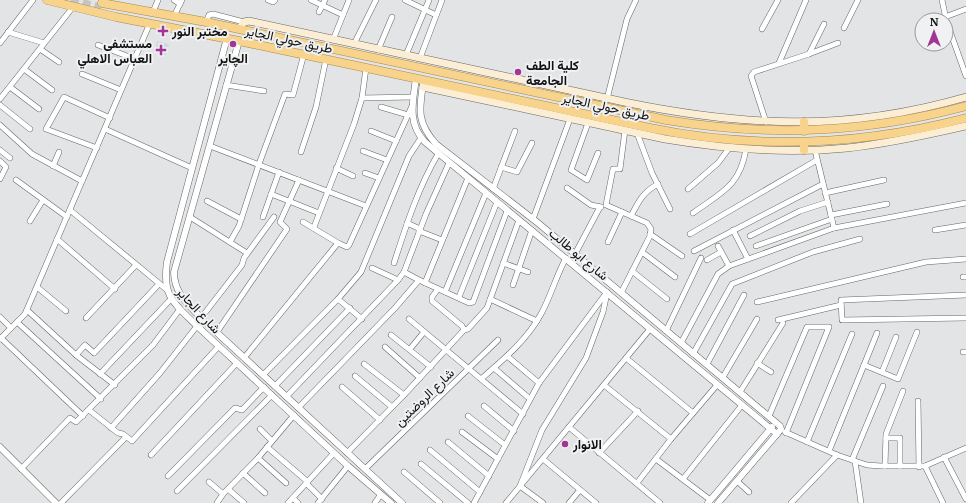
<svg xmlns="http://www.w3.org/2000/svg" width="966" height="503" font-family="Merriweather,Vazirmatn,serif">
	<rect width="100%" height="100%" fill="#e3e4e5"/>
	<polygon fill="#d1d8df" points="157,41 169,44 166,55 154,52"/>
	<g fill="none" stroke-linecap="round" stroke-linejoin="round">
		<polyline stroke="#c4c4c5" stroke-width="8" stroke-dasharray="8 4" stroke-linecap="butt" points="71,0 101,8"/>
		<g stroke="#656667" stroke-width="6">
			<g id="minor">
				<polyline points="174,0 180,4"/>
				<polyline points="268,0 273,2 275,0"/>
				<polyline points="311,0 343,15"/>
				<polyline points="405,0 436,15"/>
				<polyline points="942,0 946,19"/>
				<polyline points="153,12 158,0"/>
				<polyline points="319,12 325,0"/>
				<polyline points="174,16 182,0"/>
				<polyline points="945,17 966,9"/>
				<polyline points="946,20 966,76"/>
				<polyline points="206,22 209,15 213,14 244,22"/>
				<polyline points="844,28 858,0"/>
				<polyline points="762,29 778,0"/>
				<polyline points="8,32 44,43"/>
				<polyline points="333,40 349,0"/>
				<polyline points="0,43 33,0"/>
				<polyline points="354,44 376,0"/>
				<polyline points="98,45 135,59"/>
				<polyline points="40,49 59,62"/>
				<polyline points="378,50 392,17"/>
				<polyline points="809,54 824,24"/>
				<polyline points="406,55 429,0"/>
				<polyline points="420,58 442,0"/>
				<polyline points="779,63 806,0"/>
				<polyline points="24,69 52,90"/>
				<polyline points="82,74 121,90"/>
				<polyline points="226,85 264,91"/>
				<polyline points="10,87 39,109"/>
				<polyline points="362,98 413,97"/>
				<polyline points="0,99 73,7"/>
				<polyline points="607,99 627,19 636,0"/>
				<polyline points="0,105 30,129"/>
				<polyline points="381,107 408,115"/>
				<polyline points="766,122 753,82 751,76 754,72 809,54 838,43"/>
				<polyline points="588,123 571,170 587,180 598,153"/>
				<polyline points="0,125 32,154 82,181"/>
				<polyline points="105,129 192,168"/>
				<polyline points="371,131 396,141"/>
				<polyline points="637,133 652,173 670,209"/>
				<polyline points="210,146 366,206"/>
				<polyline points="97,148 46,129 64,97 110,118"/>
				<polyline points="0,150 10,158"/>
				<polyline points="815,150 834,228"/>
				<polyline points="363,151 387,160"/>
				<polyline points="301,152 316,107 326,59"/>
				<polyline points="0,161 6,167 0,179"/>
				<polyline points="53,166 59,152"/>
				<polyline points="501,167 517,172 532,143"/>
				<polyline points="336,168 353,176"/>
				<polyline points="365,173 379,178"/>
				<polyline points="16,180 67,217"/>
				<polyline points="567,188 591,205 601,207"/>
				<polyline points="493,189 515,131"/>
				<polyline points="688,189 718,163 730,147"/>
				<polyline points="825,193 884,180"/>
				<polyline points="271,194 319,213"/>
				<polyline points="207,201 241,219"/>
				<polyline points="70,210 166,289"/>
				<path d="M 693,213 C 722,192 740,186 746,149"/>
				<polyline points="831,215 887,204"/>
				<path d="M 631,216 C 639,201 642,193 658,184"/>
				<polyline points="190,217 247,253"/>
				<polyline points="263,217 279,172"/>
				<polyline points="533,219 570,119"/>
				<polyline points="30,221 43,200"/>
				<polyline points="303,222 338,243"/>
				<polyline points="407,223 420,229"/>
				<polyline points="314,227 354,124 362,98 366,68"/>
				<polyline points="733,230 748,259"/>
				<polyline points="935,230 966,225"/>
				<polyline points="419,231 442,240"/>
				<polyline points="650,234 682,256"/>
				<polyline points="690,234 817,160"/>
				<polyline points="750,236 800,211 828,202"/>
				<polyline points="57,239 115,289"/>
				<polyline points="230,242 239,226 259,164 285,94 293,95 304,54"/>
				<polyline points="608,242 622,212"/>
				<polyline points="718,246 729,266"/>
				<polyline points="756,246 832,219"/>
				<polyline points="694,251 823,184"/>
				<polyline points="642,252 675,277"/>
				<polyline points="575,254 600,207"/>
				<polyline points="707,260 721,252"/>
				<path d="M 394,263 C 406,226 418,188 438,154"/>
				<polyline points="503,263 528,272"/>
				<polyline points="372,268 398,280"/>
				<polyline points="632,271 667,299"/>
				<polyline points="404,272 419,280"/>
				<polyline points="963,277 966,277"/>
				<polyline points="425,283 468,178"/>
				<polyline points="513,285 532,230"/>
				<polyline points="37,287 66,311"/>
				<polyline points="445,292 486,193"/>
				<polyline points="621,293 650,236 651,229 647,223 606,205 613,169 620,169 625,130"/>
				<polyline points="966,295 841,300 842,320 966,318"/>
				<polyline points="459,297 497,202"/>
				<polyline points="338,299 362,319"/>
				<polyline points="490,299 537,321"/>
				<polyline points="757,302 926,262 966,259"/>
				<polyline points="27,310 76,355 115,385"/>
				<polyline points="0,317 11,328"/>
				<polyline points="86,318 136,265"/>
				<polyline points="201,318 242,265 244,258 274,217"/>
				<polyline points="409,319 523,414"/>
				<polyline points="778,320 841,305"/>
				<polyline points="17,322 101,399"/>
				<polyline points="464,330 468,329 487,308 519,220"/>
				<polyline points="666,331 701,258"/>
				<polyline points="217,332 287,229 280,222 299,180"/>
				<polyline points="391,335 431,367"/>
				<polyline points="1,338 83,416"/>
				<polyline points="0,339 25,314 150,23"/>
				<polyline points="681,343 718,274 729,266 834,228 966,203"/>
				<polyline points="385,347 420,378"/>
				<polyline points="410,349 424,332"/>
				<polyline points="963,352 966,352"/>
				<polyline points="693,354 732,284 813,252 860,239"/>
				<polyline points="76,355 85,345 94,353 159,284"/>
				<polyline points="507,356 539,383"/>
				<polyline points="244,358 338,243 347,247 349,245 412,106"/>
				<polyline points="626,358 693,413"/>
				<polyline points="757,363 771,372"/>
				<polyline points="364,364 404,395"/>
				<polyline points="707,364 744,295"/>
				<polyline points="864,365 898,379 917,332"/>
				<polyline points="494,368 530,399"/>
				<polyline points="882,372 896,337"/>
				<polyline points="100,374 171,299"/>
				<polyline points="263,375 338,299 361,272 409,156 421,138"/>
				<polyline points="355,376 392,407"/>
				<polyline points="723,377 757,319"/>
				<path d="M 481,379 C 503,360 527,340 541,314 C 551,296 556,276 566,258"/>
				<polyline points="604,385 671,439"/>
				<polyline points="275,386 350,308"/>
				<polyline points="342,387 380,420"/>
				<polyline points="740,392 783,323"/>
				<polyline points="286,397 398,280 404,272 426,214 449,163"/>
				<polyline points="918,401 919,467"/>
				<polyline points="484,406 514,431"/>
				<polyline points="298,408 395,308 419,280 469,303 473,302 507,211"/>
				<polyline points="89,410 118,433 123,434 132,441 219,346"/>
				<polyline points="468,416 505,445"/>
				<polyline points="769,416 807,327 829,327 786,433"/>
				<polyline points="569,427 660,503"/>
				<polyline points="111,428 160,373 197,326"/>
				<polyline points="260,429 272,441"/>
				<polyline points="462,432 498,459"/>
				<polyline points="785,432 837,455 867,465 881,466 925,466 966,448"/>
				<polyline points="886,438 900,438 900,466"/>
				<polyline points="448,442 489,476"/>
				<polyline points="807,442 852,334"/>
				<polyline points="267,447 308,482"/>
				<polyline points="430,450 480,492"/>
				<polyline points="829,451 877,333"/>
				<polyline points="347,453 404,395 464,330 462,326 432,301 432,297 438,289"/>
				<polyline points="599,453 638,411"/>
				<polyline points="151,455 237,363"/>
				<polyline points="944,457 966,499"/>
				<polyline points="258,458 286,483"/>
				<polyline points="543,459 596,503"/>
				<polyline points="656,459 709,499"/>
				<polyline points="852,460 883,386"/>
				<polyline points="855,461 861,503"/>
				<polyline points="421,464 468,503"/>
				<polyline points="885,466 886,434 903,391"/>
				<polyline points="925,466 943,503"/>
				<polyline points="21,469 70,418 76,422 153,345 180,309"/>
				<polyline points="365,469 498,340"/>
				<polyline points="404,472 440,503"/>
				<polyline points="243,473 265,493"/>
				<polyline points="168,476 235,408 242,410 264,387"/>
				<polyline points="683,479 742,405"/>
				<polyline points="737,481 749,492"/>
				<polyline points="209,482 223,494 258,458 294,415"/>
				<polyline points="306,483 322,499"/>
				<polyline points="637,483 671,439 717,385"/>
				<polyline points="228,489 244,503"/>
				<polyline points="177,491 272,395"/>
				<polyline points="293,498 298,503"/>
				<polyline points="61,503 126,437"/>
				<polyline points="217,503 223,494"/>
				<polyline points="288,503 334,453"/>
				<polyline points="318,503 348,466"/>
				<polyline points="375,503 381,494"/>
				<polyline points="474,503 539,383 607,292"/>
				<polyline points="506,503 650,329"/>
				<polyline points="543,503 520,486 542,430 586,358 603,312 607,293"/>
				<polyline points="569,503 580,490"/>
				<polyline points="791,503 837,455"/>
			</g>
		</g>
		<g stroke="#656667" stroke-width="7">
			<g id="tertiary">
				<path d="M 227,38 L 167,262 C 162,297 174,303 197,326 L 348,466 L 391,503"/>
				<path d="M 239,41 L 174,272 C 174,293 188,304 201,318 L 402,503"/>
				<path d="M 416,78 C 413,102 407,123 425,142 L 777,434"/>
				<path d="M 423,84 C 419,110 417,123 436,144 L 538,223 L 780,426 L 781,429 L 777,434 L 718,503"/>
				<polyline points="0,447 56,503"/>
				<polyline points="708,503 772,427"/>
			</g>
		</g>
		<g stroke="#656667" stroke-width="8">
			<g id="secondary">
				<path d="M 239,29 L 244,22 L 249,21 L 629,103 C 748,127 848,131 966,97"/>
				<path d="M 423,87 L 665,139 C 725,149 786,154 847,148 C 887,144 927,135 966,126"/>
			</g>
		</g>
		<g stroke="#a5884e" stroke-width="9">
			<g id="trunk">
				<path d="M 47,0 L 116,17 L 239,41 L 650,128 C 756,150 862,145 966,118"/>
				<path d="M 102,3 L 206,22 L 666,120 C 770,137 865,133 966,106"/>
				<polyline points="804,122 804,131"/>
				<polyline points="804,142 804,150"/>
			</g>
		</g>
		<use href="#minor" stroke="#fff" stroke-width="5"/>
		<use href="#tertiary" stroke="#fff" stroke-width="6"/>
		<use href="#secondary" stroke="#fceed4" stroke-width="7"/>
		<use href="#trunk" stroke="#f7d38c" stroke-width="8"/>
	</g>
	<g fill="#a13696" stroke="#f0f1f2" stroke-width="1.5">
		<path d="M161 25h4v4h4v4h-4v4h-4v-4h-4v-4h4z"/>
		<circle cx="233" cy="44" r="4"/>
		<path d="M159 44h4v4h4v4h-4v4h-4v-4h-4v-4h4z"/>
		<circle cx="518" cy="72" r="4"/>
		<circle cx="565" cy="444" r="4"/>
	</g>
	<g text-anchor="middle" stroke-width="4" stroke-linejoin="round" paint-order="stroke">
		<g font-size="13" font-weight="bold" fill="#111" stroke="#f0f1f2" text-anchor="start">
			<text x="172" y="36">مختبر النور</text>
			<text x="152" y="48" text-anchor="end">مستشفى<tspan x="152" dy="15">العباس الاهلي</tspan></text>
			<text x="233" y="63" text-anchor="middle">الچاير</text>
			<text x="526" y="70">كلية الطف<tspan x="526" dy="15">الجامعة</tspan></text>
			<text x="573" y="449">الانوار</text>
		</g>
		<g font-size="13" fill="#111" stroke="#f0f1f2">
			<text transform="translate(289 39) rotate(12)" y="5">طريق حولي الجاير</text>
			<text transform="translate(606 106) rotate(12)" y="5">طريق حولي الجاير</text>
			<text transform="translate(579 254) rotate(40)" y="5">شارع ابو طالب</text>
			<text transform="translate(199 310) rotate(47)" y="5">شارع الجاير</text>
			<text transform="translate(424 397) rotate(-44)" y="5">شارع الروضتين</text>
		</g>
	</g>
	<g transform="translate(934 32)"><circle r="19" fill="#f0f1f2" stroke="#979798"/>
	<path d="M0-3L7 15L0 10L-7 15Z" fill="#a13696"/>
	<text y="-6" font-size="11" font-weight="bold" text-anchor="middle" fill="#111111">N</text>
	</g>
</svg>
